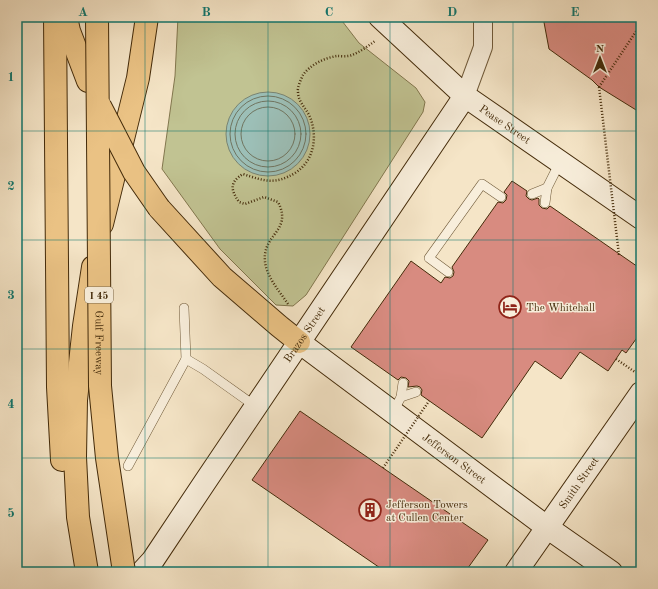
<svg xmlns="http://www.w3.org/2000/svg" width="658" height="589" font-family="'Old Standard TT',serif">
	<rect width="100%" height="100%" fill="#f5e5c7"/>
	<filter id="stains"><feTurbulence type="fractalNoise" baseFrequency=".005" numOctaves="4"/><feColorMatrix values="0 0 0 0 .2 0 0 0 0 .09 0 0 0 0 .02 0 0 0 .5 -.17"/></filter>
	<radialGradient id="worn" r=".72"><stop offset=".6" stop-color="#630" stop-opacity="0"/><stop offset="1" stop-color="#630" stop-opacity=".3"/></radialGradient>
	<polygon fill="#c1c392" stroke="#82774e" points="178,17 339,17 359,43 416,88 425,102 423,112 306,295 293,306 276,305 220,249 162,169 175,76"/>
	<circle fill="#9cbfb7" stroke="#798472" cx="268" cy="134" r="42"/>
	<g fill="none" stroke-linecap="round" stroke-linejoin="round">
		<g stroke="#707560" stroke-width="1">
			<circle cx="268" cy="134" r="38"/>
			<circle cx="268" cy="134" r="33"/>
			<circle cx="268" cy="134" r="27"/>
		</g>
	</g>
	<g fill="#d88b80" stroke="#442b0a">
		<polygon points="543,17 641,17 641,113 599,87 592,80 549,49"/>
		<polygon points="512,181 527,191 526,196 529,199 532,200 538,198 539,199 539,205 542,208 547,209 550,206 641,269 641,332 626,353 622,350 608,371 580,352 561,379 535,361 482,438 421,395 422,390 420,387 417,386 408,387 409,381 406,378 401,377 398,380 351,347 411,261 441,283 445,277 450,278 453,276 454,272 452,267 498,202 503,203 506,200 507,195 504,192"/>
		<polygon points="300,411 488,540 465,572 386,572 252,480"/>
	</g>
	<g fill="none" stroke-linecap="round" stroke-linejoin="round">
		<g stroke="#705a39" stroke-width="10">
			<g id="lane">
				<polyline points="532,194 547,188"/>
				<polyline points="545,203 547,188 560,162"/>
				<polyline points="448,272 429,258 482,184 501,197"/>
				<polyline points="186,359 203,369 255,406"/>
				<polyline points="401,397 416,392"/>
				<polyline points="393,412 401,397 403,383"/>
				<polyline points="128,466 186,359 184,308"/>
			</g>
		</g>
		<g stroke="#705a39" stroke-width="20">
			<polyline id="street" points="465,96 483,47 483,17"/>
		</g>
		<g stroke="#442b0a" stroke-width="24">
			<g id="secondary">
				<path id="s1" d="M 380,17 L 465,96 L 641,218"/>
				<path id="s2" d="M 299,342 L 548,528 L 611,572"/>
				<path id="s3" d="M 142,572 L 153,560 C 256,405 360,251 465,96"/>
				<path id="s4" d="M 516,572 L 641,393"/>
			</g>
		</g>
		<g stroke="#442b0a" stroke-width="24">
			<g id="highway">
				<polyline points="55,17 58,387 62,460"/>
				<polyline points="66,17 69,31 88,81"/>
				<polyline points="159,208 222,277 279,326 299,342"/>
				<polyline points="102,224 138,78 147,17"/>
				<polyline points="87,572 78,517 75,457 76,400 84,326 93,267"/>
			</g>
		</g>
		<g stroke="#442b0a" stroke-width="2.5" stroke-dasharray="1 2" stroke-linecap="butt">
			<polyline points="599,87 641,24"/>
			<path d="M 288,304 C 280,292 270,281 266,267 C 258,234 294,233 278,202 L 264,197 L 245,204 L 239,202 C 230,189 230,182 243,174 C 264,181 275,185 295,173 C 314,161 318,137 310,117 C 306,108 298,102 298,92 C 297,88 301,79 303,75 C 310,65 324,58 337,56 C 341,56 347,57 352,55 C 360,52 368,46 375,41"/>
			<polyline points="616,359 635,372"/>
		</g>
		<use href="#lane" stroke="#f8eedb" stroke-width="9"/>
		<use href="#street" stroke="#f8eedb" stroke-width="18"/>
		<use href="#secondary" stroke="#f8eedb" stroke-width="22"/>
		<use href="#highway" stroke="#eac284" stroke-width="22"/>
		<g stroke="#442b0a" stroke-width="24" stroke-linecap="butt">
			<g id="highway-bridge">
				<path id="s5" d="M 97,17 L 100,386 L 107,458 L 124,572"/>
				<polyline points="100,106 134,172 159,208"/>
			</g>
		</g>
		<g stroke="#442b0a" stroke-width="2.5" stroke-dasharray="1 2" stroke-linecap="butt">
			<polyline points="599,87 619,255"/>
			<polyline points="383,468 429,401"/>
		</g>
		<use href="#highway-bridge" stroke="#eac284" stroke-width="22"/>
	</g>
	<path fill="none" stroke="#0f766e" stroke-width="1" stroke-opacity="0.55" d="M 145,17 L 145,572M 268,17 L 268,572M 390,17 L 390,572M 513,17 L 513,572M 17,131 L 641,131M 17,240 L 641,240M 17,349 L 641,349M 17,458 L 641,458"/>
	<defs>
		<g id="hotel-ring" transform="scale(1.15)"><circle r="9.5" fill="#f8eedb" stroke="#8f2418" stroke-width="1.5"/><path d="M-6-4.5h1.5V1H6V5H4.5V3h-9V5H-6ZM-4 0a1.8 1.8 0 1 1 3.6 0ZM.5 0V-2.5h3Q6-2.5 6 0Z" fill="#8f2418"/></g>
		<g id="building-ring" transform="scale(1.15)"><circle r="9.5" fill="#f8eedb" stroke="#8f2418" stroke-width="1.5"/><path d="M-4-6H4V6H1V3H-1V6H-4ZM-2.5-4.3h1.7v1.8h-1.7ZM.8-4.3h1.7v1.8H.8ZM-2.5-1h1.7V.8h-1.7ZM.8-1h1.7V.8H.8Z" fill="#8f2418"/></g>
	</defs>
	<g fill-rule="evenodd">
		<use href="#hotel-ring" x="510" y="307"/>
		<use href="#building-ring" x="370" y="510"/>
	</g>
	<g text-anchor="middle" stroke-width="3" stroke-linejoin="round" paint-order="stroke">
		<rect fill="#f8eedb" stroke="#7a6649" stroke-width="1" x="85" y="287" width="28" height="16" rx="3"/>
		<g font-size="10" font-weight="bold" fill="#442b0a">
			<text x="99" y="299">I 45</text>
		</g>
		<g font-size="11" fill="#442b0a" stroke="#f8eedb">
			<text dy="4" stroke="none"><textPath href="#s1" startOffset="165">Pease Street</textPath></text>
			<text dy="4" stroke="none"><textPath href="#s3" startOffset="288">Brazos Street</textPath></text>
			<text dy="4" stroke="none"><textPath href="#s5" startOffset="326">Gulf Freeway</textPath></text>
			<text dy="4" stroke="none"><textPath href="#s2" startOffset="194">Jefferson Street</textPath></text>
			<text dy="4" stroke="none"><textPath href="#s4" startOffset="109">Smith Street</textPath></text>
		</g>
		<g font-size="11" fill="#442b0a" stroke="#f8eedb" text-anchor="start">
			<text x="526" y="311">The Whitehall</text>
			<text x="386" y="508">Jefferson Towers<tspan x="386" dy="13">at Cullen Center</tspan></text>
		</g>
	</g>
	<rect width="658" height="589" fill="none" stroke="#f5e5c7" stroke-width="44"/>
	<g transform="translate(600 58)" stroke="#f8eedb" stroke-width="3" paint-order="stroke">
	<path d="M0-3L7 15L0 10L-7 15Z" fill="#442b0a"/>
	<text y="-6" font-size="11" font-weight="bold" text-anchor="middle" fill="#442b0a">N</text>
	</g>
	<rect x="22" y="22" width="614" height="545" fill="none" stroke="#0f766e" stroke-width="1.5"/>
	<g font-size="13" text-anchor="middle" font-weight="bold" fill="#0f766e">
		<text x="83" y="16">A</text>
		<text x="206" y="16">B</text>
		<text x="329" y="16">C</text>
		<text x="452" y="16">D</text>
		<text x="575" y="16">E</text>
		<text x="11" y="81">1</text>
		<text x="11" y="190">2</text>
		<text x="11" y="299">3</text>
		<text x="11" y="408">4</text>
		<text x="11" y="517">5</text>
	</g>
	<rect width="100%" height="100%" filter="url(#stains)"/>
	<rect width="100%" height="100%" fill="url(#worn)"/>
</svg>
